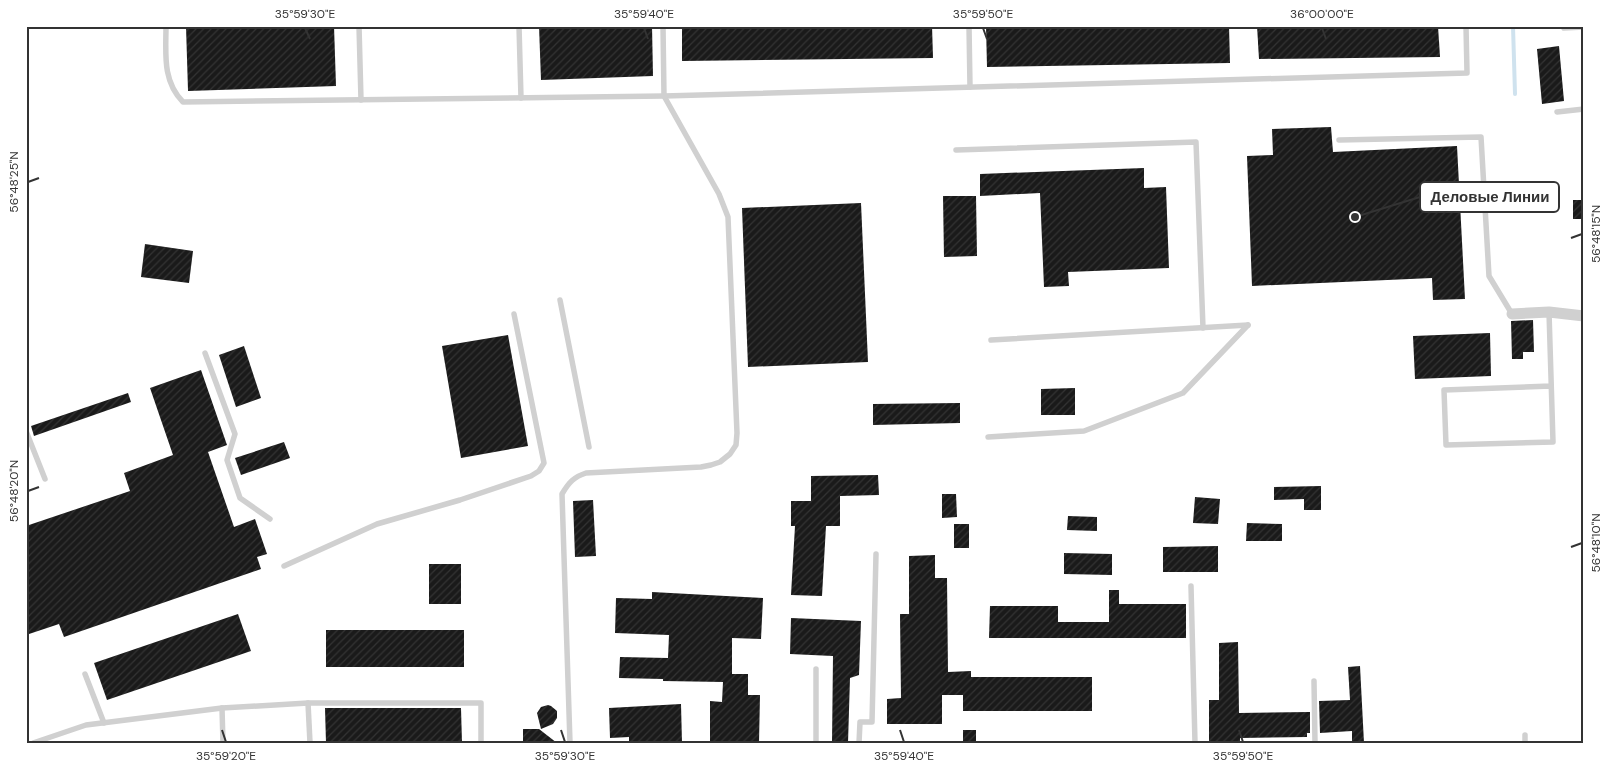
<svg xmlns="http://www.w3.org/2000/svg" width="1610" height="769" font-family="'DM Sans',sans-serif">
	<defs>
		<pattern id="building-hatch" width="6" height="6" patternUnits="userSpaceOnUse" patternTransform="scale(1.25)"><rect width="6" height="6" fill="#1a1a1a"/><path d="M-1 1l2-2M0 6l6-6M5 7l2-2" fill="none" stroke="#333"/></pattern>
	</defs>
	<rect width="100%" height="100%" fill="#fff"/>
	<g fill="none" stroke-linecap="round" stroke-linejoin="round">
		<polyline stroke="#cfe2ee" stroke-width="4" points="1513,26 1515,94"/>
	</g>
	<g fill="url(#building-hatch)">
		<polygon points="186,26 334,26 336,86 188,91"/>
		<polygon points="539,26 652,26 653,76 541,80"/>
		<polygon points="682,26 932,26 933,58 682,61"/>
		<polygon points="986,26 1229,26 1230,63 987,67"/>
		<polygon points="1257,26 1438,26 1440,57 1259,59"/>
		<polygon points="1559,46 1564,101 1542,104 1537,49"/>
		<polygon points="1331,127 1333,152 1457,146 1465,299 1433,300 1432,278 1252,286 1247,156 1273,155 1272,129"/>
		<polygon points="1144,168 1144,188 1166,187 1169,268 1068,272 1069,286 1044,287 1040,193 980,196 980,174"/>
		<polygon points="943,196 976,196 977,256 944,257"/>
		<rect x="1573" y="200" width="11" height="19"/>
		<polygon points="861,203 868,362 748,367 742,208"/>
		<polygon points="145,244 193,251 189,283 141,277"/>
		<polygon points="1533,320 1534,352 1523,352 1523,359 1512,359 1511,321"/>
		<polygon points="1490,333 1491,376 1415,379 1413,336"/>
		<polygon points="508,335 528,446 461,458 442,346"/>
		<polygon points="244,346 261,398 236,407 219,355"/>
		<polygon points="201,370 227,445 208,452 234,527 255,519 267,554 257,557 261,569 64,637 59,624 26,635 26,526 130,491 124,473 173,455 150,388"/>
		<polygon points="1075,388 1075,415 1041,415 1041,389"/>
		<polygon points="128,393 131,402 34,436 31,426"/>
		<polygon points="960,403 960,423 873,425 873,404"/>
		<polygon points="284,442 290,458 241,475 235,458"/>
		<polygon points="878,475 879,495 840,496 840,526 826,526 822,596 791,595 795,526 791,526 791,501 811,501 811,476"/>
		<polygon points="1321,486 1321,510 1304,510 1304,499 1274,500 1274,487"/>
		<polygon points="942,494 956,494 957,517 942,518"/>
		<polygon points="1195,497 1220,499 1218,524 1193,523"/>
		<polygon points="593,500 596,556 575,557 573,501"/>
		<polygon points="1068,516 1097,517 1097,531 1067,530"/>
		<polygon points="1247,523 1282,524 1282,541 1246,541"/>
		<rect x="954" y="524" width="15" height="24"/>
		<polygon points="1218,546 1218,572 1163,572 1163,547"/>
		<polygon points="1064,553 1112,554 1112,575 1064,574"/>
		<polygon points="935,555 935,578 947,578 948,672 971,671 971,677 1092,677 1092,711 963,711 963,695 942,695 942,724 887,724 887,699 901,698 900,614 909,614 909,556"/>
		<rect x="429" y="564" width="32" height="40"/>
		<polygon points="1109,590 1119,590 1119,604 1186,604 1186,638 989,638 990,606 1058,606 1058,622 1109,622"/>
		<polygon points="652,592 763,598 761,639 732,638 732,674 748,674 748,695 760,695 759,743 710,743 710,701 722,702 723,682 663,681 663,679 619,678 620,657 668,658 669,635 615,633 616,598 652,599"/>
		<polygon points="238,614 251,651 107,700 94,663"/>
		<polygon points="791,618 861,621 859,675 850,678 848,743 832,743 833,656 790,654"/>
		<rect x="326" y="630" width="138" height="37"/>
		<polygon points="1238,642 1239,713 1310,712 1310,733 1307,733 1307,737 1240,738 1240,743 1209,743 1209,700 1219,700 1219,643"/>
		<polygon points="1360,666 1364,743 1352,743 1352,731 1320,733 1319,701 1350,700 1348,667"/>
		<polygon points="681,704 682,743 629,743 629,737 610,738 609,708"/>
		<polygon points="548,705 551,706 557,711 557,718 553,724 541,729 537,713 541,707"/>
		<polygon points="325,708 461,708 462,743 326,743"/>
		<polygon points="523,729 539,729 557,743 523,743"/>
		<rect x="963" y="730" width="13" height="13"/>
	</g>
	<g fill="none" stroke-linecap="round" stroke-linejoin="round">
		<g stroke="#d0d0d0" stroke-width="5.5">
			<path d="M 166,26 C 166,53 162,81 183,102 L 664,96 L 1467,73 L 1466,26"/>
			<polyline points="359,26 361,100"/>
			<polyline points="519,26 521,98"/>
			<polyline points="969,26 970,87"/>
			<polyline points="1564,28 1584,27"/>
			<polyline points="1557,112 1584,109"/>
			<polyline points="1339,140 1481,137 1489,276 1512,314"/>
			<polyline points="956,150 1196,142 1203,328"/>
			<polyline points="560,300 589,447"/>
			<polyline points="1549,312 1553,442 1446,445 1444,390 1551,386"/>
			<polyline points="991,340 1248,325"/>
			<polyline points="205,353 235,434 227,460 240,498 270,519"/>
			<polyline points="26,431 45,479"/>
			<polyline points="988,437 1084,431 1183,393 1248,325"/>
			<polyline points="284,566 377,524 460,500 531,476 539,471 544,463 514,314"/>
			<polyline points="1191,586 1195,743"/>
			<polyline points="816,669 816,743"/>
			<polyline points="85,674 104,723"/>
			<polyline points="1314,681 1315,743"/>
			<polyline points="308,703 310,743"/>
			<polyline points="222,708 223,743"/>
			<polyline points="1525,735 1525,743"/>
			<polyline points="33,743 86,725 222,708 308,703 481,703 481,743"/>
			<path d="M 570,743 L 562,494 C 569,482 574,477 586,473 L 701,467 L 711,465 L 720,462 L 730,454 L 736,445 L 737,433 L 728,217 L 719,194 L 664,96 L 663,26"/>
			<polyline points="859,743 860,722 872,722 876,554"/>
		</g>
		<polyline stroke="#d0d0d0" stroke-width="11" points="1512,314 1549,312 1584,316"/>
	</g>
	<path fill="none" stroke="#333" stroke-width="2" d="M 305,28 L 310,39M 644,28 L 648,39M 983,28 L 987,39M 1322,28 L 1326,39M 28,182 L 39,178M 1571,238 L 1582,234M 28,491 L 39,487M 1571,547 L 1582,543M 222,730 L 226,742M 561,730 L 565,742M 900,730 L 904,742M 1239,730 L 1243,742"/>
	<path fill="none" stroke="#333" stroke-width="2" d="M1355 217L1420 197"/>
	<circle fill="#333" stroke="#fff" stroke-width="2" cx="1355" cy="217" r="5"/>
	<rect fill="#fff" stroke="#333" stroke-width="2" x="1420" y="182" width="139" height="30" rx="5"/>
	<g font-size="15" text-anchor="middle" font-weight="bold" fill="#333">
		<text x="1490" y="202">Деловые Линии</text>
	</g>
	<rect width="1610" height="769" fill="none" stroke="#ffffff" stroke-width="55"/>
	<rect x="28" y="28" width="1554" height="714" fill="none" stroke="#333" stroke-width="2"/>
	<g font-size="12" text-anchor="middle" fill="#333">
		<text x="305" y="18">35°59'30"E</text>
		<text x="644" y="18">35°59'40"E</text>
		<text x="983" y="18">35°59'50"E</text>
		<text x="1322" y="18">36°00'00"E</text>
		<text transform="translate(14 182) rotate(-90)" y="4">56°48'25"N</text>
		<text transform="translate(1596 234) rotate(-90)" y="4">56°48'15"N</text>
		<text transform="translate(14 491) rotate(-90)" y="4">56°48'20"N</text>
		<text transform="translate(1596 543) rotate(-90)" y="4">56°48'10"N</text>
		<text x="226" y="760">35°59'20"E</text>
		<text x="565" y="760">35°59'30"E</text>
		<text x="904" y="760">35°59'40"E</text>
		<text x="1243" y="760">35°59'50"E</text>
	</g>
</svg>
